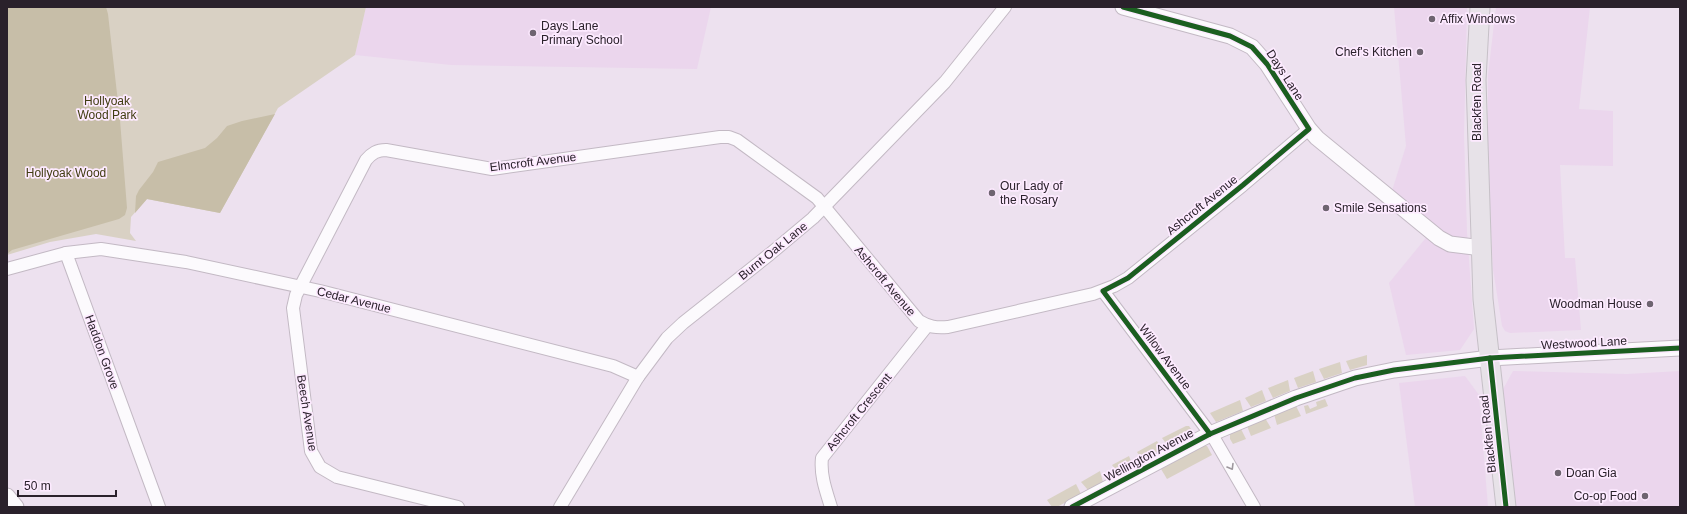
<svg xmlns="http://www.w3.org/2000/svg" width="1687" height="514" font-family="Arial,sans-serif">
	<rect width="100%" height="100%" fill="#ede1ef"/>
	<g fill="#ebd6ed">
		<polygon points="366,7 711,7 697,69 451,65 355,55"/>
		<polygon points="1394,7 1467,7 1464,135 1467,232 1474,329 1460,350 1406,355 1389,283 1434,228 1391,194 1406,146"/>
		<polygon points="1496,7 1590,7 1579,109 1613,111 1613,166 1560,165 1565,258 1575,258 1581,330 1510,333 1505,331 1502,326 1493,269 1488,173 1488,75"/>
		<polygon points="1513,371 1627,374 1680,371 1680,507 1513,507 1502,391"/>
		<polygon points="1465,376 1479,395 1488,507 1415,507 1399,383"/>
	</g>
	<g fill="#d9d1c4">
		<polygon points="7,7 366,7 355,55 278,108 220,213 147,199 131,217 130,233 136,241 96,234 50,242 7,255"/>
		<polygon points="1367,355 1367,365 1350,370 1346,361"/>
		<polygon points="1340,362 1342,373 1324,379 1319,369"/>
		<polygon points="1313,371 1316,382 1298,388 1294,378"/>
		<polygon points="1288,380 1290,391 1273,398 1268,388"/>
		<polygon points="1262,390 1266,401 1251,407 1245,398"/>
		<polygon points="1325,399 1328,406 1306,414 1304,406 1308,405 1310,409 1317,406 1316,402"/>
		<polygon points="1240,400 1243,411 1216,422 1210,413"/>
		<polygon points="1296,406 1301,416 1277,425 1274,414"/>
		<polygon points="1265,418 1271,428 1251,436 1247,426"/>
		<polygon points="1186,426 1189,426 1193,432 1168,446 1162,438"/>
		<polygon points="1241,429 1246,439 1233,444 1230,439 1230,434"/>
		<polygon points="1157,441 1162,449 1142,460 1137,452"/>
		<polygon points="1204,446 1207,446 1212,455 1167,479 1161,469"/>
		<polygon points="1129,456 1133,466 1119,474 1112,465"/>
		<polygon points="1100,471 1103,482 1088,490 1081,482"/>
		<polygon points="1076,484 1081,494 1057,507 1052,507 1047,500"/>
	</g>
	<g fill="#c7bea8">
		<polygon points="7,7 106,7 108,14 120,120 127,208 125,215 119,219 12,250 7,254"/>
		<polygon points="275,114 220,213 147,199 135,213 136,196 139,190 153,172 158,162 205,148 217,138 227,126 242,121"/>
	</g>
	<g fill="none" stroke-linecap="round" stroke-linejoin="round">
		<g stroke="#c3b9c4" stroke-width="14">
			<g id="minor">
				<polyline points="66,253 101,249 186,262 320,291 613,366 638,377"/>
				<polyline points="7,269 66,253 159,507"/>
				<polyline points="1103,291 1215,440 1254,507"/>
				<path d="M 458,507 L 337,477 L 320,467 L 311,451 L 293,308 L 296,295 L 366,160 C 372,153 377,150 386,150 L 492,169 L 720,137 L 729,137 L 737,140 L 817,198 L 919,321 C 929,327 936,328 948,327 L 1093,294 L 1114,286 L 1128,278 L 1243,185 L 1309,129"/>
				<polyline points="560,507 638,377 667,338 683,323 770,254 813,218 945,82 1005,7"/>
				<path d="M 831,507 C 826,491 820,475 822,458 L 927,326"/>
			</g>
		</g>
		<g stroke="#c3b9c4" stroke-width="17">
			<g id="tertiary">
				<polyline points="1123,7 1230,36 1252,47 1267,64 1309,129 1317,138 1439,238 1450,244 1482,248"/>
				<polyline points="7,496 16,507"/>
				<polyline points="1072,507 1210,434 1296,398 1355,378 1394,370 1490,358 1680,348"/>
			</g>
		</g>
		<g stroke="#c6c0c7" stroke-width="21">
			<polyline id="primary" points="1480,7 1476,80 1483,299 1506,507"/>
		</g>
		<use href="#minor" stroke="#fcfafd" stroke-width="12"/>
		<use href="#tertiary" stroke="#fcfafd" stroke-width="15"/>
		<use href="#primary" stroke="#e7e2e8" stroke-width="19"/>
		<g stroke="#fdeaff" stroke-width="8">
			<g id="cycleway">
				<polyline points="1123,7 1230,36 1252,47 1267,64 1309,129 1243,185 1128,278 1103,291 1210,434"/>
				<polyline points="1490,358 1506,507"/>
				<polyline points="1072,507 1210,434 1296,398 1355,378 1394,370 1490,358 1680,348"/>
			</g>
		</g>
		<use href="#cycleway" stroke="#1b5e20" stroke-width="5"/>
	</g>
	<defs><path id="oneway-chevron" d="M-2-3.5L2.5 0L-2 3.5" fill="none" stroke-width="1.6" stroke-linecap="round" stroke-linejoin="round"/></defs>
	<use stroke="#9e989e" href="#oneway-chevron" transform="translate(1231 467) rotate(59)"/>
	<g fill="#6e6470" stroke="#fdeaff" stroke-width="1.5">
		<circle cx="1432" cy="19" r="4"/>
		<circle cx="533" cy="33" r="4"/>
		<circle cx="1420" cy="52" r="4"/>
		<circle cx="992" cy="193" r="4"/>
		<circle cx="1326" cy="208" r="4"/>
		<circle cx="1650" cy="304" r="4"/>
		<circle cx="1558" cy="473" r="4"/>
		<circle cx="1645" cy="496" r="4"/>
	</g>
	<g text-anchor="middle" stroke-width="3.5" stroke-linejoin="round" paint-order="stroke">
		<g font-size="12" fill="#2a212b" stroke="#fdeaff" text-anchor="start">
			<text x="1440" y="23">Affix Windows</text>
			<text x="541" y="30">Days Lane<tspan x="541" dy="14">Primary School</tspan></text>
			<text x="1412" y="56" text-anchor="end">Chef's Kitchen</text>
			<text x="1000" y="190">Our Lady of<tspan x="1000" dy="14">the Rosary</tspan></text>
			<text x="1334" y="212">Smile Sensations</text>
			<text x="1642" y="308" text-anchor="end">Woodman House</text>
			<text x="1566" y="477">Doan Gia</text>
			<text x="1637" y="500" text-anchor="end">Co-op Food</text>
		</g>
		<g font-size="12" fill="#2a212b" stroke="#fdeaff">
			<text transform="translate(1285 75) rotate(57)" y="4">Days Lane</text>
			<text transform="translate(1477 102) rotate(-90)" y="4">Blackfen Road</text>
			<text transform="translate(533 162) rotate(-7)" y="4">Elmcroft Avenue</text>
			<text transform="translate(1202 205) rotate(-39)" y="4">Ashcroft Avenue</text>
			<text transform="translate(773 251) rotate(-39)" y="4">Burnt Oak Lane</text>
			<text transform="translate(885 281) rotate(50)" y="4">Ashcroft Avenue</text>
			<text transform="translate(354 300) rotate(14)" y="4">Cedar Avenue</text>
			<text transform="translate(1584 343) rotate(-3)" y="4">Westwood Lane</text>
			<text transform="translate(102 352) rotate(70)" y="4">Haddon Grove</text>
			<text transform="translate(1165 357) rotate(53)" y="4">Willow Avenue</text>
			<text transform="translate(859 412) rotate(-51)" y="4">Ashcroft Crescent</text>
			<text transform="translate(307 413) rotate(81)" y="4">Beech Avenue</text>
			<text transform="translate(1488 434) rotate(-96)" y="4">Blackfen Road</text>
			<text transform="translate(1149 455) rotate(-28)" y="4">Wellington Avenue</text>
		</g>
		<g font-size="12" fill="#403c11" stroke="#fdeaff">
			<text x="107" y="105">Hollyoak<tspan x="107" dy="14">Wood Park</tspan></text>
			<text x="66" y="177">Hollyoak Wood</text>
		</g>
	</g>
	<rect width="1687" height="514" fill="none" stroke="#2a212b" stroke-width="16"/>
	<path d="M18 490v6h98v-6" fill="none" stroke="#2a212b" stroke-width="2"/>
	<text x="24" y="490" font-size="12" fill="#2a212b" stroke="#fdeaff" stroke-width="3" paint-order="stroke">50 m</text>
</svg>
